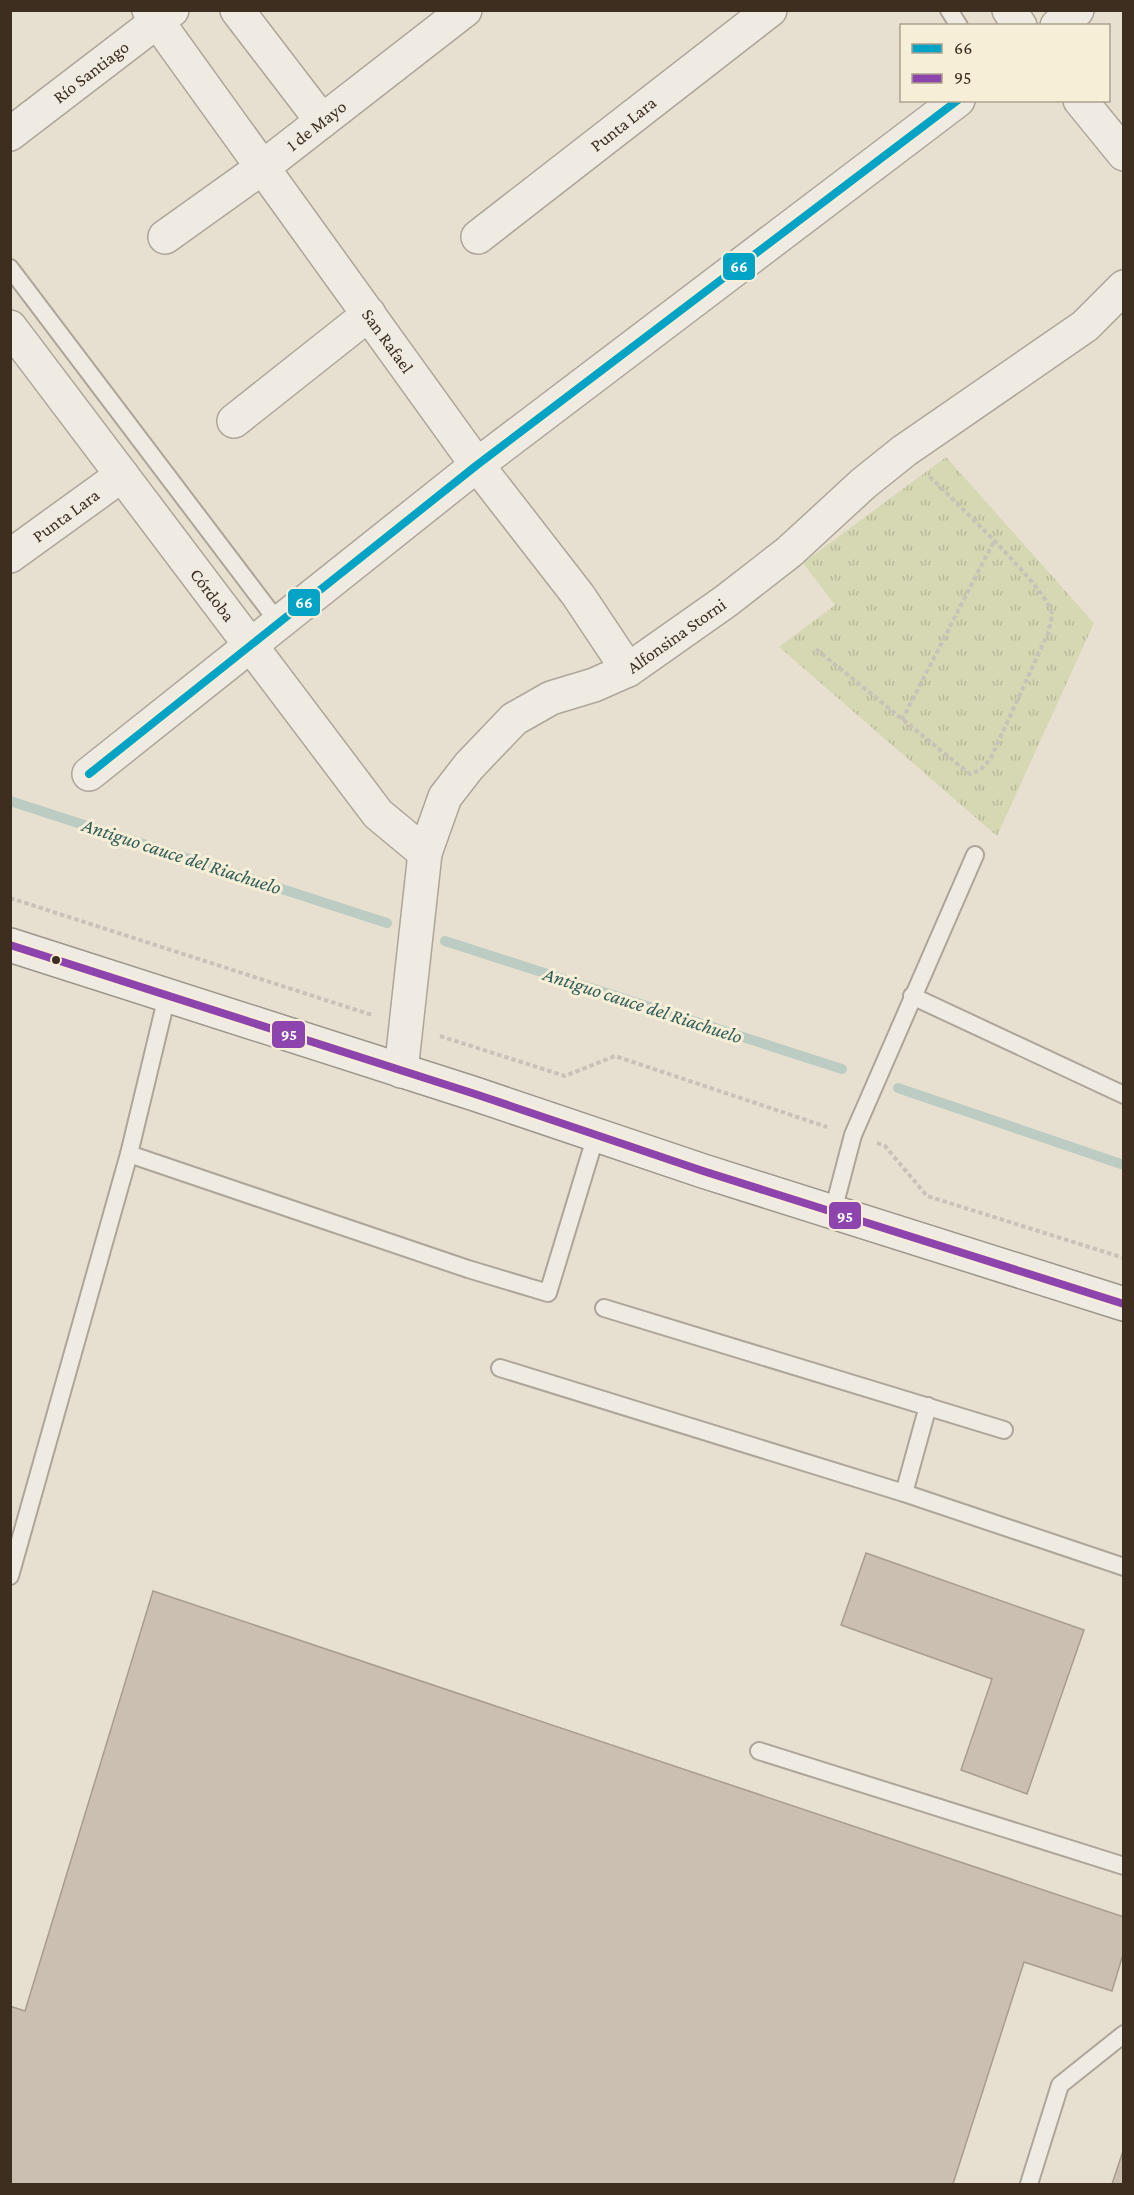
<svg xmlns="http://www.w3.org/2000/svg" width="1134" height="2195" font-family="'Crimson Pro',serif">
	<defs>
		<pattern id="park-tufts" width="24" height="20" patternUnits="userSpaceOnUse" patternTransform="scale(1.5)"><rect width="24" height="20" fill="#d6d7b3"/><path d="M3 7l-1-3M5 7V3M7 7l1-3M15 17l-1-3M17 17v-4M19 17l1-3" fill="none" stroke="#b9b99a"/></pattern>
	</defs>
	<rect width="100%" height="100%" fill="#e7e0d1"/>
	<polygon fill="url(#park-tufts)" points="946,457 1094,623 997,836 779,647 835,605 803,563"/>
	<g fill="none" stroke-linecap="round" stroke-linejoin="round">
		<g stroke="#bcccc2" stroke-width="10">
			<polyline points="10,801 387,923"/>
			<polyline points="445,941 842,1069"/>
			<polyline points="898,1088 1124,1165"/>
		</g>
	</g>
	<g fill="#cbbfb2" stroke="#a89c90" stroke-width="1.5">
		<polygon points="866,1553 1084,1630 1027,1794 961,1770 992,1679 841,1625"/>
		<polygon points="153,1591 1124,1917 1124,1951 1112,1991 1024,1962 953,2184 10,2184 10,2006 25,2011"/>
		<polygon points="1124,2148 1124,2184 1112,2184"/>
	</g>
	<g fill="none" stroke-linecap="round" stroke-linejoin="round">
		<g stroke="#ada599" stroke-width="20">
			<g id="lane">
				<polyline points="949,10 959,26"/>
				<polyline points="10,268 278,622"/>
				<polyline points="912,996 1124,1095"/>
				<polyline points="129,1154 468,1269 548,1293 596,1135"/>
				<polyline points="833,1211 853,1135 975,855"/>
				<polyline points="604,1308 1004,1430"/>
				<polyline points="500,1368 904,1493 1124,1567"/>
				<polyline points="904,1493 928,1406"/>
				<polyline points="10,1576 129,1154 167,996"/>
				<polyline points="759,1751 1124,1866"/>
				<polyline points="1029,2184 1060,2085 1124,2034"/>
			</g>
		</g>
		<g stroke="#ada599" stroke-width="36">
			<g id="street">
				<path id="s1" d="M 149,10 L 477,465 L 578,595 L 628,670"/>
				<polyline points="237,10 322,121"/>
				<polyline points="1009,10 1020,26"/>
				<polyline points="1057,26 1077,10"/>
				<polyline points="1080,100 1124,154"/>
				<path id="s2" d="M 10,134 L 172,10"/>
				<path id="s3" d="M 165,237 L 263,167 L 465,10"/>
				<path id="s4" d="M 478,237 L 770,10"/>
				<path id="s5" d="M 10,327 L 378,814 L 425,853"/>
				<polyline points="234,421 369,314"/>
				<path id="s6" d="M 10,556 L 122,475"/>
				<polyline points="89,774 477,465 958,100"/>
				<path id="s7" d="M 401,1071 L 425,853 L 445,797 L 469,766 L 514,719 L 551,698 L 594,685 L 628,670 L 726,601 L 789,552 L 864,483 L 904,451 L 1085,326 L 1124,287"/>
			</g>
		</g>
		<g stroke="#9c958a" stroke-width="36">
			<polyline id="secondary" points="10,945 475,1094 703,1171 1124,1304"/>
		</g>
		<g stroke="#c8c2b9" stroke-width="4" stroke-dasharray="4.5 3" stroke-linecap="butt">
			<path d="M 816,649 L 970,774 L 980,770 L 990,760 L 1048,633 C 1049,627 1052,620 1052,614 C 1050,591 950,497 928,475"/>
			<polyline points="902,720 994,541"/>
			<polyline points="10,898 372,1015"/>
			<polyline points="440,1036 565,1076 615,1056 827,1127"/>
			<polyline points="877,1143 885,1146 927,1196 1124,1258"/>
		</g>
		<use href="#lane" stroke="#efebe3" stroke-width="16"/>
		<use href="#street" stroke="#efebe3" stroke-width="33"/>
		<use href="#secondary" stroke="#efebe3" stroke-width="33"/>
		<g stroke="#f7eed8" stroke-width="12">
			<polyline id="bus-1" points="89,774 477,465 958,100"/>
		</g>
		<g stroke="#f7eed8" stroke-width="12">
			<polyline id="bus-2" points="10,945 475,1094 703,1171 1124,1304"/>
		</g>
		<use href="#bus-1" stroke="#03a3c5" stroke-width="8"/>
		<use href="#bus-2" stroke="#8e44ad" stroke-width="8"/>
	</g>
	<circle fill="#3d2e20" stroke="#f7eed8" stroke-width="2" cx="56" cy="960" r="5"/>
	<g text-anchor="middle" stroke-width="6" stroke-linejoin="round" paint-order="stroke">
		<g font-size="18" fill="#3d2e20" stroke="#f7eed8">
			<text dy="6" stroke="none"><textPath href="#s2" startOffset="102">Río Santiago</textPath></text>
			<text dy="6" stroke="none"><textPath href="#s4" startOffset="184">Punta Lara</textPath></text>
			<text dy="6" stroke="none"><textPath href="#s3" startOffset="188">1 de Mayo</textPath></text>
			<text dy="6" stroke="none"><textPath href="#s1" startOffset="408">San Rafael</textPath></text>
			<text dy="6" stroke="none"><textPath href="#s6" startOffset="69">Punta Lara</textPath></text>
			<text dy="6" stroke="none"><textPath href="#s5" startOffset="336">Córdoba</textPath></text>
			<text dy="6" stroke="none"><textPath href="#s7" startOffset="567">Alfonsina Storni</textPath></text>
		</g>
		<g font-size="20" font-style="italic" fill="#2f5d5a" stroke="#f7eed8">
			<text transform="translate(182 856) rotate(18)" y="7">Antiguo cauce del Riachuelo</text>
			<text transform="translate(643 1005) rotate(18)" y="7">Antiguo cauce del Riachuelo</text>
		</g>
	</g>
	<g stroke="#f7eed8" stroke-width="2">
		<rect x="722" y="252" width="34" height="29" rx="6" fill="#03a3c5"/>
		<rect x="287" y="588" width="34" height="29" rx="6" fill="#03a3c5"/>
		<rect x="271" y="1020" width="35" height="29" rx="6" fill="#8e44ad"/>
		<rect x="828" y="1201" width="34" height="29" rx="6" fill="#8e44ad"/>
	</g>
	<g font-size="16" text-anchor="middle" font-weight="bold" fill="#fff">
		<text x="739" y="272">66</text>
		<text x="304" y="608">66</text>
		<text x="289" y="1040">95</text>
		<text x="845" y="1222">95</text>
	</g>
	<rect width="1134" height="2195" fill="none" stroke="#3d2e20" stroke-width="24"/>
	<rect x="900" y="24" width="210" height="78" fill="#f7eed8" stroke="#ada18e" stroke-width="1.5"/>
	<rect x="912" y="44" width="30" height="9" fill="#03a3c5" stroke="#ada18e" stroke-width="1.5"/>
	<text x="954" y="54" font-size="18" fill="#3d2e20">66</text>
	<rect x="912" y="74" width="30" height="9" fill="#8e44ad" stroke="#ada18e" stroke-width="1.5"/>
	<text x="954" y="84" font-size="18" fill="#3d2e20">95</text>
</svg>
